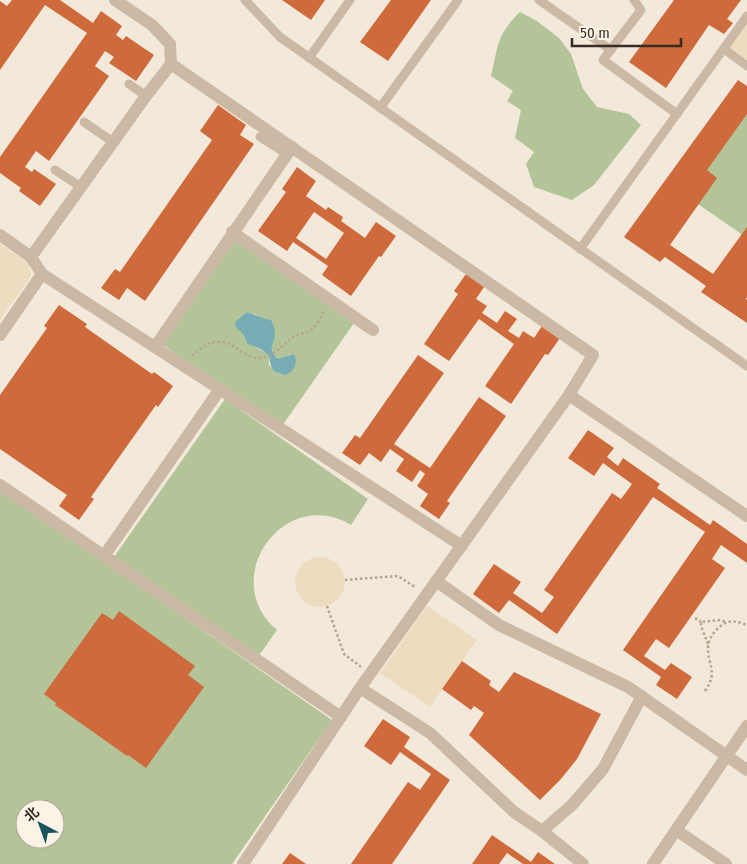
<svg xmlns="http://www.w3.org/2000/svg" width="747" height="864" font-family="'Fira Sans Condensed','Noto Sans SC',sans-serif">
	<rect width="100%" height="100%" fill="#f3e9da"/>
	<g fill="#b2c498" fill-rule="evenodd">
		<path d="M 520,12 L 537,21 L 559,38 L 571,54 L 583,89 L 597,107 L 629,114 L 641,125 L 594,185 L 572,200 L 534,187 L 526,164 L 534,152 L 515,138 L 521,110 L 507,101 L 513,91 L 491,76 C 498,46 497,34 520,12 Z"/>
		<polygon points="747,98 747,238 682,193"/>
		<path d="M 235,240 L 354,323 L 282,426 L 162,344 ZM 253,313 L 264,319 L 268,320 L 275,332 C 273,345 268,349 278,359 L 284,358 L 291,354 L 280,374 L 269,365 L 269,356 C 260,347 248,346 243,334 Z"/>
		<path d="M 225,399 L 368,499 L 351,525 C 284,485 217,579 277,630 L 258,657 L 114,557 Z"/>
		<path d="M 0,490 L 332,720 L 232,864 L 0,864 ZM 25,809 L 55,809 L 55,839 L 25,839 Z"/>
	</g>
	<g fill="#eddcbf">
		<polygon points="747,16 747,66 724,49"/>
		<polygon points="0,244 28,263 31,276 0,320"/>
		<circle cx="320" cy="582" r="25"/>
		<polygon points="427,606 477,640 430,707 380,673"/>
	</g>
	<path fill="#76acb3" d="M 246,313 C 255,313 262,319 271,320 C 273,324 275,329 275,332 C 275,346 266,347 278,359 L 294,354 C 298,363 295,370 286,375 C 272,372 271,369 269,356 L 261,349 L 248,344 L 243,334 L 235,326 L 236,321 Z"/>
	<g fill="#cf6a3c" fill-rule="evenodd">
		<polygon points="12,0 60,0 93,23 101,11 122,26 116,35 123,40 126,36 154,55 136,81 109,63 114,57 105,51 95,66 109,76 49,161 36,151 25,167 32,172 34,169 56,184 40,206 19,191 21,188 0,173 0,157 87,33 45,5 0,70 0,1 7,6"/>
		<polygon points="282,0 325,0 311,20"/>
		<polygon points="391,0 431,0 388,61 360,42"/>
		<polygon points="674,0 741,0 727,19 733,23 724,34 709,25 666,88 629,62"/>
		<polygon points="738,80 747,86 747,114 707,170 717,178 670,245 713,274 747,227 747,297 746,299 747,300 747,323 701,292 706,286 665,257 660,262 624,237"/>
		<polygon points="218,105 246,125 240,135 254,144 145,301 127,288 119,300 101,288 115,269 120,272 212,140 200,131"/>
		<path d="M 297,167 L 316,181 L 306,196 L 326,210 L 328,207 L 343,217 L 341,221 L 365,238 L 376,222 L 396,236 L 381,257 L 379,256 L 351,296 L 322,275 L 328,266 L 293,242 L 287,251 L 258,231 L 286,192 L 282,189 ZM 314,212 L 344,233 L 326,259 L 296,238 Z"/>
		<polygon points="466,274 484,287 476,299 487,306 482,313 497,323 505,311 517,319 508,331 519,338 523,331 534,338 542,326 560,338 548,355 545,354 511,404 485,386 514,344 479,319 449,361 424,344 458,294 454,291"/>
		<polygon points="59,305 87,324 85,327 152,374 154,372 173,386 158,407 156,405 91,497 94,499 79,520 59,506 67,495 0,449 0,395 47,328 44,326"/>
		<polygon points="418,355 444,373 394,444 430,468 479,397 506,416 447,501 450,503 439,519 420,506 428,494 417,486 425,474 420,470 412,482 396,471 404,459 390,449 381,462 369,453 360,465 342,453 355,435 360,438"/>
		<polygon points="588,430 614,448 607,457 618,466 623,458 660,484 657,488 710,525 713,520 747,544 747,563 721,545 712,559 725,568 669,648 656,639 644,656 665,670 671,663 692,677 677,699 656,685 661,677 623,650 705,532 653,497 557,634 509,600 499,613 473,594 494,564 521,582 513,593 542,613 554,597 544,590 612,493 621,499 632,484 603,463 594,476 568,458"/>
		<polygon points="119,611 195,666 188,675 204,687 146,768 128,755 127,756 55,705 56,703 44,694 102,613 113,620"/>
		<polygon points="462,661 491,681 489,685 499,692 514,672 601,714 577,759 561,779 540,800 469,735 484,713 474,706 471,710 442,689"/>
		<polygon points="383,719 410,737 404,747 450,780 392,864 351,864 408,782 420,790 431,774 400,752 391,765 364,746"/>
		<polygon points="492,835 531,862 538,852 555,864 523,864 507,853 499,864 472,864"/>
		<polygon points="290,853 306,864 282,864"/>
	</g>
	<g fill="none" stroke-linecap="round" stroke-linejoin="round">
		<g stroke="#b8a38f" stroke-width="2.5" stroke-dasharray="2.5 2.5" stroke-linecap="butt">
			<path d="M 192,356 C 229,319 238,365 265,357 C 276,354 284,344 293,337 C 296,335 300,335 304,333 C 315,330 319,321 324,311"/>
			<polyline points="345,580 398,576 415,587"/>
			<polyline points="327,606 344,654 361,667"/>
			<polyline points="695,618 701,622"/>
			<polyline points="708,644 701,626 701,622 720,620 727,622"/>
			<path d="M 705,691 C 719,671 707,665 708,646 C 709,636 719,625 728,622 C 734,620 741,623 747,625"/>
		</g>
		<g stroke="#ccb9a5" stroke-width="9">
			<polyline points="245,0 280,37 747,366"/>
			<polyline points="539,0 611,50"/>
			<polyline points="634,0 641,10 603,60 677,114"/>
			<polyline points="724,49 747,66"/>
			<polyline points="309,58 350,0"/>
			<polyline points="129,84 146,96"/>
			<polyline points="380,108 458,0"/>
			<polyline points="84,122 113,142"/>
			<polyline points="260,137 287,154"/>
			<polyline points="55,170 81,187"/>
			<polyline points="580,249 747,16"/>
		</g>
		<g stroke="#ccb9a5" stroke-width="12">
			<polyline points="115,0 152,25 170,44 171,64"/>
			<polyline points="232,232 373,330"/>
			<polyline points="0,235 31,257"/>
			<polyline points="42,274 31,257 146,96 171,64 593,355 569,395"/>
			<polyline points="0,335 42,274 462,546"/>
			<polyline points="155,347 292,147"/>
			<polyline points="0,485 341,717"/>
			<polyline points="104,556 220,389"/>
			<polyline points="436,581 499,625 628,687 747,770"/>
			<polyline points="360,688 430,733 514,812 542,831 583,864"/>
			<polyline points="676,830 726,864"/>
			<polyline points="542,831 572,805 603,769 642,696"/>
			<polyline points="243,864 360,688 569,395 747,516"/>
			<polyline points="653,864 747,726"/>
		</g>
	</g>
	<g transform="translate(40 824) rotate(319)"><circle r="24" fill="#fbf3e6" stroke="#ada49a"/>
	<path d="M0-4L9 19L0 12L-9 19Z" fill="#19535c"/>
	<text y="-8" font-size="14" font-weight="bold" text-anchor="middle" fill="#372d27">北</text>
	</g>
	<path d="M572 38v8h109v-8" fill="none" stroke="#372d27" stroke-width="2.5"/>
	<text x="580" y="38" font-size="15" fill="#372d27" stroke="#fbf3e6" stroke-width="4" paint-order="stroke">50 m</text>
</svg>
